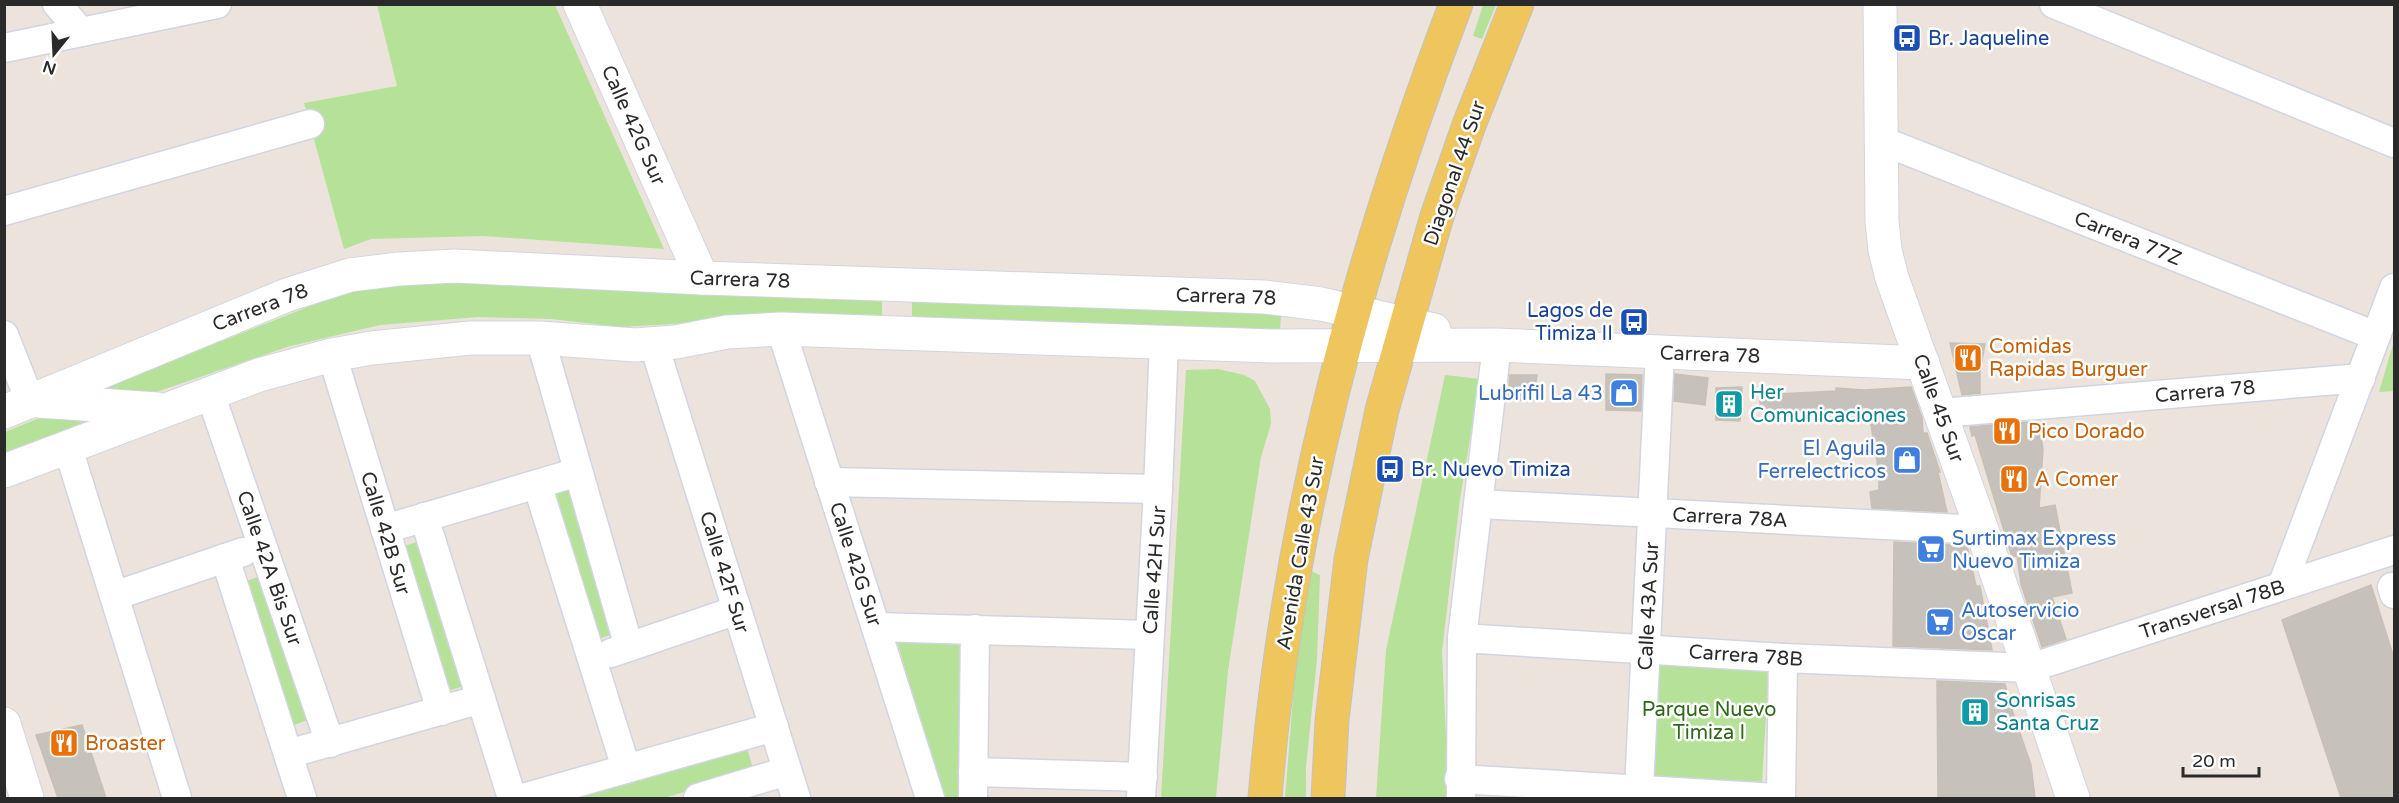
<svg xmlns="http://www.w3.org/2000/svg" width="2399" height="803" font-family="'Varela Round',sans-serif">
	<rect width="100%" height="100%" fill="#ece4dc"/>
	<g fill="#b5e298">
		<polygon points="377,5 555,5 664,249 483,236 371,239 344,249 304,103 397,86"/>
		<polygon points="1483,5 1496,5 1482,39 1473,36"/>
		<polygon points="447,278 706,295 882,298 882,321 736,316 674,324 621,327 551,319 478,317 380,325 287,347 145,396 92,392 361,286"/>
		<polygon points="912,301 1281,314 1280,333 912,320"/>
		<polygon points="2394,341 2394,391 2379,392"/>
		<polygon points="1218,369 1244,375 1255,381 1270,409 1271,424 1261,457 1228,671 1216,798 1161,798 1186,370"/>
		<polygon points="1445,375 1480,379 1460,499 1442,652 1449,798 1376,798 1386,650"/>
		<polygon points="39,418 106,419 5,456 5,432"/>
		<polygon points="576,488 621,632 594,640 548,496"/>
		<polygon points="426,539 471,684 444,692 398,548"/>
		<polygon points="1311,571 1320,575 1317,660 1306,767 1306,798 1285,798 1296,659"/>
		<polygon points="264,575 313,718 286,728 237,584"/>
		<polygon points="968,637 964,798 943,798 896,638"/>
		<polygon points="1655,659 1769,666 1762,783 1648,776"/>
		<polygon points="746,744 754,772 664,798 559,798"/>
	</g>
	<g fill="#c7c1bb" stroke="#c7c0b5" stroke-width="1.5">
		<polygon points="1950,343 1985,344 1980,371 1980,393 1962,395"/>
		<polygon points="1606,374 1642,375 1641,411 1606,410"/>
		<polygon points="1675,374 1708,378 1705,405 1674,401"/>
		<polygon points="1510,375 1537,375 1533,400 1508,400"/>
		<polygon points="1742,387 1740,421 1716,420 1716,388"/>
		<polygon points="1911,387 1922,418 1923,433 1927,433 1940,472 1938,472 1947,512 1872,508 1870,492 1879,490 1879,473 1868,407 1832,412 1760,410 1760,395 1836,391 1836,388 1865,390"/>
		<polygon points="2038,421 2043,449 2039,508 2055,505 2072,593 2052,597 2066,639 2042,647 2021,584 2017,556 2012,557 1975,435 1972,436 1970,427"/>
		<polygon points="1894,542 1967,546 1976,586 1980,586 1992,650 1893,646"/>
		<polygon points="2371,585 2394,658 2394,798 2341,798 2282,620"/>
		<polygon points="1937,681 2005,684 2010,704 2031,765 2035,798 1938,798"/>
		<polygon points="82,725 106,798 58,798 36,735"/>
	</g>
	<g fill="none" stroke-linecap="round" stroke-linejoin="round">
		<g stroke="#d1d5e2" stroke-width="31">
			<g id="minor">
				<polyline points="57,4 81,32"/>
				<polyline points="2054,4 2394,143"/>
				<polyline points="4,48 217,4"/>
				<polyline points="1880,140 2376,336"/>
				<polyline points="4,211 310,124"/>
				<polyline points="781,329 930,798"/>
				<polyline points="4,335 30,401"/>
				<polyline points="540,338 629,647"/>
				<polyline points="654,345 796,798"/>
				<polyline points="332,355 441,711"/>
				<polyline points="210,393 330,743"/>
				<polyline points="1941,413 2361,378"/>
				<polyline points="68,448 177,798"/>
				<polyline points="829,482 1158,489"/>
				<polyline points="537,484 626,768"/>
				<polyline points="1479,504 1982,530"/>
				<polyline points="424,517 512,798"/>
				<polyline points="385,529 578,472"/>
				<polyline points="225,558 302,798"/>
				<polyline points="2282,586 2394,288"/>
				<polyline points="2392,587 2394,594"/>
				<polyline points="114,596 243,552"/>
				<polyline points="876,627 1149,635"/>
				<polyline points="1462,638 1783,658 2030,668 2394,550"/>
				<polyline points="611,653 737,610"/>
				<polyline points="288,754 481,699"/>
				<polyline points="973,772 1143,777"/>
				<polyline points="1459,779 1776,798"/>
				<polyline points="1639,789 1660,352"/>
				<polyline points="523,798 774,727"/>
				<polyline points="698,798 787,771"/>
				<polyline points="973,798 975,629"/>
				<polyline points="1141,798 1158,489 1164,341"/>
				<polyline points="1461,798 1462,638 1497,345"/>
				<polyline points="1781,798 1783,658"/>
			</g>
		</g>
		<g stroke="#d1d5e2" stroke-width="35">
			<g id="tertiary">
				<polyline points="580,4 702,278"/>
				<polyline points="1880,4 1882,221 1885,250 1892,278 1982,530 2073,798"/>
				<polyline points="38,401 157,409"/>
				<polyline points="4,412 287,295 350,275 399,269 455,266 702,278 1264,297 1321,304 1434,330"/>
				<polyline points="4,471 259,375 332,355 372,348 470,338 540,338 635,345 676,342 727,332 781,329 1272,346 1497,345 1923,363"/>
				<polyline points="4,724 27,798"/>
			</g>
		</g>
		<g stroke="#c3c3c3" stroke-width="35">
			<g id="primary">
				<path d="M 1265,798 C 1287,524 1358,261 1456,4"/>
				<polyline points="1328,798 1332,720 1351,559 1382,410 1437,216 1469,125 1517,4"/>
			</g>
		</g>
		<use href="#minor" stroke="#fff" stroke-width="28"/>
		<use href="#tertiary" stroke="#fff" stroke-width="33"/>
		<use href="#primary" stroke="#efc55d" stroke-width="33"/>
	</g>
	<defs>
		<g id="bus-square" transform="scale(1.5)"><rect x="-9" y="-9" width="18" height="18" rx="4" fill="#1a4fb4" stroke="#fff"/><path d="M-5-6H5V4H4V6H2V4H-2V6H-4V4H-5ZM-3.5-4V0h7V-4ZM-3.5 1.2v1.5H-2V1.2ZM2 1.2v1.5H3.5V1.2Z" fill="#fff"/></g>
		<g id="restaurant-square" transform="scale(1.5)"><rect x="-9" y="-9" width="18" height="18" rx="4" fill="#e8710a" stroke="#fff"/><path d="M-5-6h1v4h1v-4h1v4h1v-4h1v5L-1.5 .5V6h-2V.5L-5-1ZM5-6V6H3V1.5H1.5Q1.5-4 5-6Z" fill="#fff"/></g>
		<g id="shop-square" transform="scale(1.5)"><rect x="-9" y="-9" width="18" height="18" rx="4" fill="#3f7fe0" stroke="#fff"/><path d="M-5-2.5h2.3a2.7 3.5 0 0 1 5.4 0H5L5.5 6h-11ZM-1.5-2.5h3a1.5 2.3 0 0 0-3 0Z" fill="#fff"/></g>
		<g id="building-square" transform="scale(1.5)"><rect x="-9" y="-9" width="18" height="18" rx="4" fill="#0f9aa8" stroke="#fff"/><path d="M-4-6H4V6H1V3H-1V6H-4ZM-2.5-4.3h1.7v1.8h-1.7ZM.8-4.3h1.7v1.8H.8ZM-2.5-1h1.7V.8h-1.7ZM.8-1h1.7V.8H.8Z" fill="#fff"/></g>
		<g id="supermarket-square" transform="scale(1.5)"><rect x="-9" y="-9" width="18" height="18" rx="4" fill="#3f7fe0" stroke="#fff"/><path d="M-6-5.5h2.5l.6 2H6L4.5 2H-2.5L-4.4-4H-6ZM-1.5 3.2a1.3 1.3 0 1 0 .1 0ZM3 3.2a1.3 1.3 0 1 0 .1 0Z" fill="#fff"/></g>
	</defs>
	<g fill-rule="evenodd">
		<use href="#bus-square" x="1907" y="38"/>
		<use href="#bus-square" x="1634" y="322"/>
		<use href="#restaurant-square" x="1968" y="358"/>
		<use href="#shop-square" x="1624" y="393"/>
		<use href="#building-square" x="1729" y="404"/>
		<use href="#restaurant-square" x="2007" y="431"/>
		<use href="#shop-square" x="1907" y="460"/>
		<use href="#bus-square" x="1390" y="469"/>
		<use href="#restaurant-square" x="2014" y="479"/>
		<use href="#supermarket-square" x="1931" y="549"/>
		<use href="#supermarket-square" x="1940" y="622"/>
		<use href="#building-square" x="1975" y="712"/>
		<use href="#restaurant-square" x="64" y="743"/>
	</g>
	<g text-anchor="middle" stroke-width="5" stroke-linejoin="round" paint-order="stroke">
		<g font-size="20" fill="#164399" stroke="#fff" text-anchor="start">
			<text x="1928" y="45">Br. Jaqueline</text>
			<text x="1613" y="317" text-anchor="end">Lagos de<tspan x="1613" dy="23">Timiza II</tspan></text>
			<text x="1411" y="476">Br. Nuevo Timiza</text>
		</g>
		<g font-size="20" fill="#2a2a2a" stroke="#fff">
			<text transform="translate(634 125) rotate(66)" y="7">Calle 42G Sur</text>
			<text transform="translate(1454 173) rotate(-71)" y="7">Diagonal 44 Sur</text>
			<text transform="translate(2128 238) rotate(22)" y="7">Carrera 77Z</text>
			<text transform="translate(740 279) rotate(2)" y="7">Carrera 78</text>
			<text transform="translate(1226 296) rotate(2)" y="7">Carrera 78</text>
			<text transform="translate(260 307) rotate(-21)" y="7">Carrera 78</text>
			<text transform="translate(1710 354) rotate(2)" y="7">Carrera 78</text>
			<text transform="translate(2205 391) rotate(-5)" y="7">Carrera 78</text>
			<text transform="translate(1939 408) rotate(70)" y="7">Calle 45 Sur</text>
			<text transform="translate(1730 517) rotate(3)" y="7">Carrera 78A</text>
			<text transform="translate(386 533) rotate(73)" y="7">Calle 42B Sur</text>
			<text transform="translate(1300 553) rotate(-80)" y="7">Avenida Calle 43 Sur</text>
			<text transform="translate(856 564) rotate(72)" y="7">Calle 42G Sur</text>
			<text transform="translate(270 568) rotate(71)" y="7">Calle 42A Bis Sur</text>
			<text transform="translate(1154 570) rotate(-86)" y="7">Calle 42H Sur</text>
			<text transform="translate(725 572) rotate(73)" y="7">Calle 42F Sur</text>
			<text transform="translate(1648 606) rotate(-87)" y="7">Calle 43A Sur</text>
			<text transform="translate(2212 609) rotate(-18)" y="7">Transversal 78B</text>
			<text transform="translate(1746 655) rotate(4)" y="7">Carrera 78B</text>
		</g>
		<g font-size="20" fill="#c56008" stroke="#fff" text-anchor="start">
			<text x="1989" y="353">Comidas<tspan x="1989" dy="23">Rapidas Burguer</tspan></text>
			<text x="2028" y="438">Pico Dorado</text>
			<text x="2035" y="486">A Comer</text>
			<text x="85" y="750">Broaster</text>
		</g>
		<g font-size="20" fill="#0d838f" stroke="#fff" text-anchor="start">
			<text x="1750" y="399">Her<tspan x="1750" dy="23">Comunicaciones</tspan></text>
			<text x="1996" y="707">Sonrisas<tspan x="1996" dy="23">Santa Cruz</tspan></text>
		</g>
		<g font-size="20" fill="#366cbe" stroke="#fff" text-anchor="end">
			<text x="1603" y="400">Lubrifil La 43</text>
			<text x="1886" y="455">El Aguila<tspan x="1886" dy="23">Ferrelectricos</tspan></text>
			<text x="1952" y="545" text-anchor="start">Surtimax Express<tspan x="1952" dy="23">Nuevo Timiza</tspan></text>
			<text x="1961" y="617" text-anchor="start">Autoservicio<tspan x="1961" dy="23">Oscar</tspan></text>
		</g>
		<g font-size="20" fill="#2e661a" stroke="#fff">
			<text x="1709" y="716">Parque Nuevo<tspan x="1709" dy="23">Timiza I</tspan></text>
		</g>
	</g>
	<rect width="2399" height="803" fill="none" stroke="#2a2a2a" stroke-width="12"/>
	<g transform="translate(54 54) rotate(198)" stroke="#ffffff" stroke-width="4.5" paint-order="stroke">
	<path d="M0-4.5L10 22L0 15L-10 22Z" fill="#2a2a2a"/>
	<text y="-9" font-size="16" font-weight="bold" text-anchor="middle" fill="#2a2a2a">N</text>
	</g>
	<path d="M2183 767v9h76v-9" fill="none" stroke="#2a2a2a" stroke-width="3"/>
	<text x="2192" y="767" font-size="18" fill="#2a2a2a" stroke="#ffffff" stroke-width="4.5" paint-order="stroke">20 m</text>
</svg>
